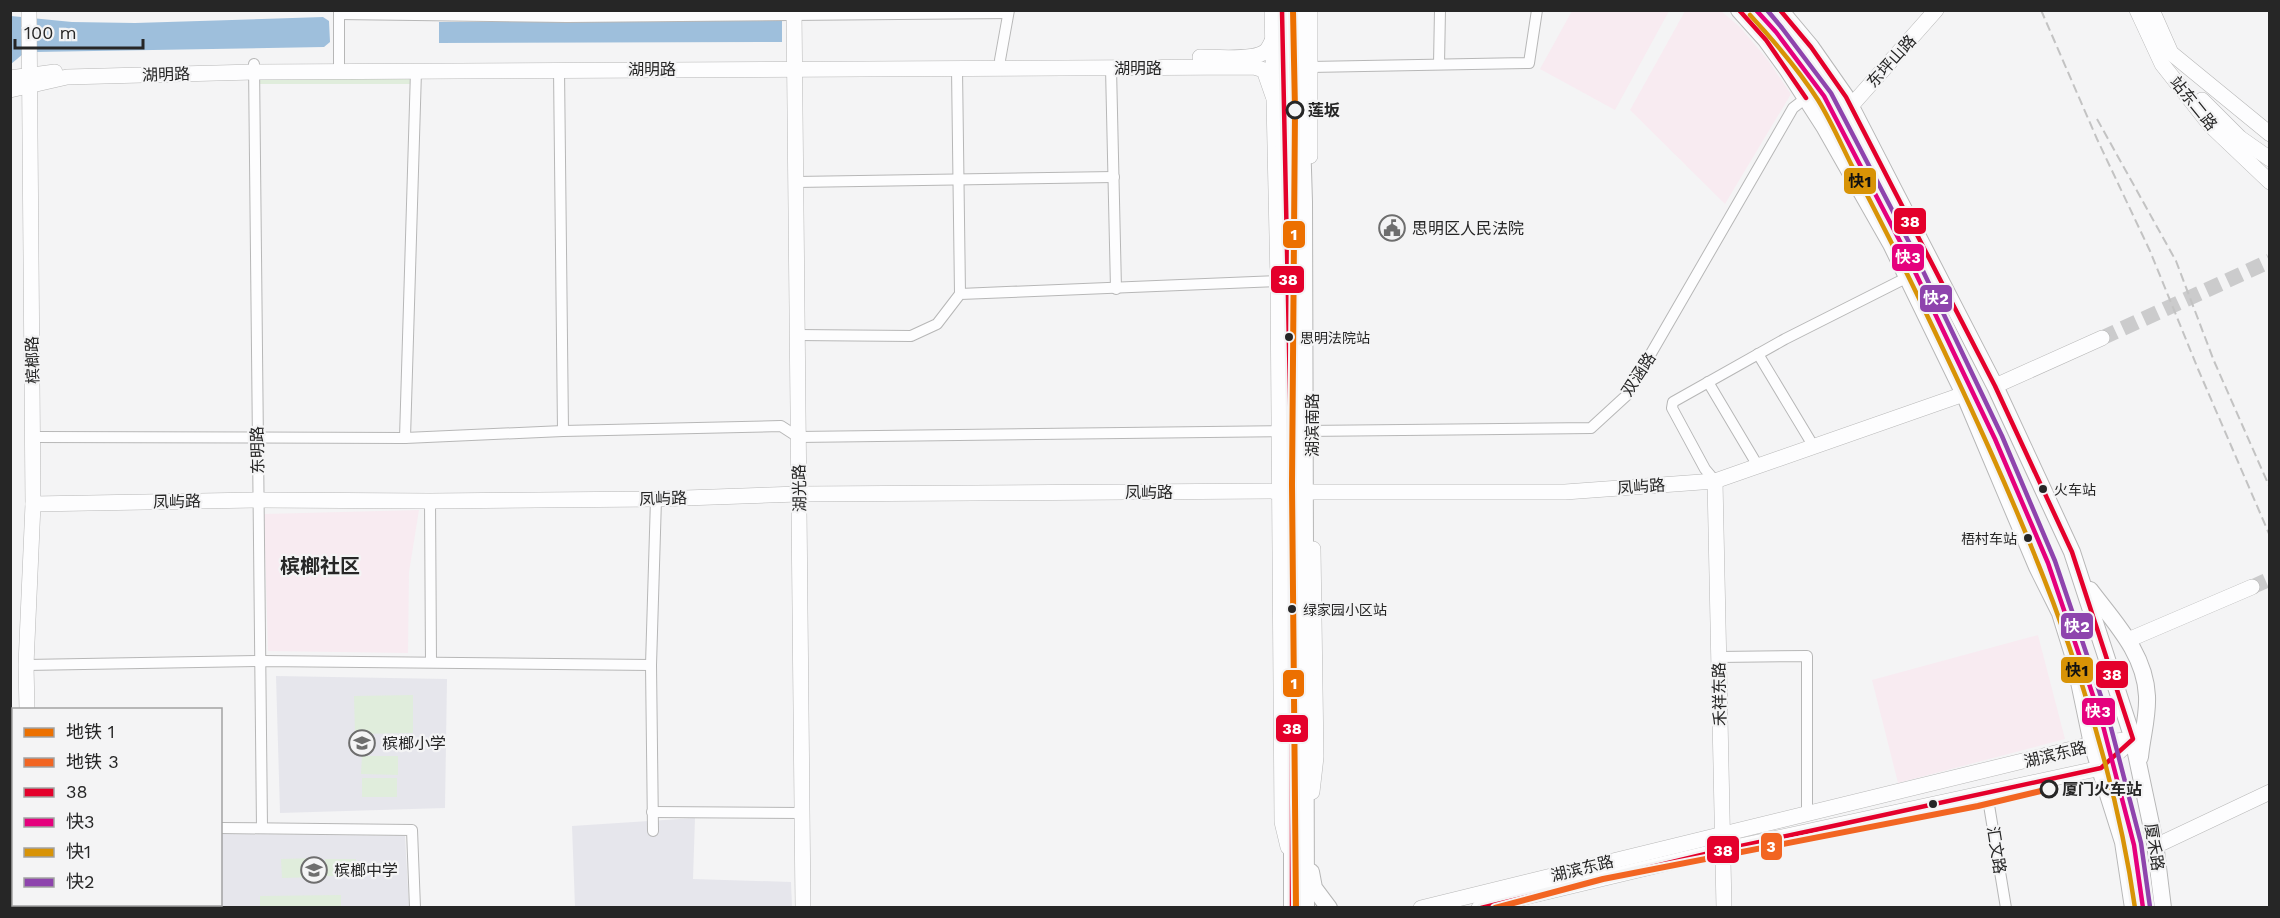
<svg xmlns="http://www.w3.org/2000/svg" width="2280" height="918" font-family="'Work Sans','Noto Sans SC',sans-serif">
	<rect width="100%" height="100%" fill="#f4f4f5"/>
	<g fill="#f8ebf1">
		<polygon points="1572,11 1669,11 1615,110 1540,69"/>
		<polygon points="1685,11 1721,11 1740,27 1767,59 1791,94 1725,204 1630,110"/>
		<polygon points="419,510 409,572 408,653 268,651 264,514"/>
		<polygon points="2038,635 2065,739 1898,783 1872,680"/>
	</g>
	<g fill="#e6e6ec">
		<polygon points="276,676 447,679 445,808 280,813"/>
		<polygon points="695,818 693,879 791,882 792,907 575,907 572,826"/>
		<polygon points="221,834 405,836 409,907 159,908 159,904 220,904"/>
	</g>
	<g fill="#e0eddc">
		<polygon points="259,73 412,73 413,84 259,84"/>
		<polygon points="413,695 413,733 355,734 354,696"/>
		<polygon points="362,756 398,756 398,775 361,774"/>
		<rect x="362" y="778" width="35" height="19"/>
		<polygon points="318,858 318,877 282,878 281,859"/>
		<rect x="325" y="859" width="31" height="17"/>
		<polygon points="341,895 341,907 260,907 260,896"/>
	</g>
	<g fill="#9ebfdc">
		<polygon points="11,16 72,22 135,23 323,17 329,21 330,42 324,47 35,52 23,54 11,64"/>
		<polygon points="782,20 782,42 439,43 439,22"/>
		<polygon points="10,525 14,904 15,908 10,907"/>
	</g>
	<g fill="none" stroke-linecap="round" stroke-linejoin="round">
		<g stroke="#cbcbcc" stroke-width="15" stroke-dasharray="15 8" stroke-linecap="butt">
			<polyline points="2102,338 2270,261"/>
			<polyline points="2252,587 2270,579"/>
		</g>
		<g stroke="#b7b7b7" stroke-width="12">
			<g id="street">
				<polyline points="339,10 339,71"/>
				<polyline points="339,14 567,17 1008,13"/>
				<polyline points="1000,60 1009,10"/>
				<polyline points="254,64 262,828"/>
				<polyline points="1439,64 1440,10"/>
				<polyline points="1310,67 1529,63 1537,10"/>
				<polyline points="1111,68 1116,289"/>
				<polyline points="559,69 563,431"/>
				<polyline points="957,69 960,294"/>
				<polyline points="796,182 1114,177"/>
				<polyline points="797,335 911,336 937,324 960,294 1278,281"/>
				<polyline points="1758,354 1814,447"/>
				<polyline points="1708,382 1758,466"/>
				<polyline points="1304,431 1591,428 1627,395 1793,108 1806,98"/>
				<polyline points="33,437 405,438 563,431 781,426 798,437 1286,431"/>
				<polyline points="405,438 416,71"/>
				<polyline points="1715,481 1705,469 1672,408 1673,402 1785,339 1908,277"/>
				<polyline points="430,501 431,662"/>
				<polyline points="1718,657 1807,656 1807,813"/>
				<polyline points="26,665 262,661 651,665"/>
				<polyline points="1987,793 2006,908"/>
				<polyline points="652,812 802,813"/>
				<polyline points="220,828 412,830 415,908"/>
				<polyline points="653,831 651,665 656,499"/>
			</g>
		</g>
		<g stroke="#b7b7b7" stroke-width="16">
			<g id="secondary">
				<polyline points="794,10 803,908"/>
				<polyline points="1272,10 1278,281 1282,822 1288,847"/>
				<polyline points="1310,10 1310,156"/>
				<polyline points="2137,10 2162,64 2211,126 2270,182"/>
				<polyline points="2152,10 2171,53 2270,134"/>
				<path d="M 1200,57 C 1215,57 1255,61 1266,51 C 1269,48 1271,43 1273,39"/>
				<polyline points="10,78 55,72"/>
				<polyline points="10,90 67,77 254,72 1254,67 1264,70 1273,96"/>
				<polyline points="2202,100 2240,138 2270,159"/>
				<polyline points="1825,128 1851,106 1936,10"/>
				<polyline points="1995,386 2102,338"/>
				<polyline points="1715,481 1724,908"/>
				<polyline points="1304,492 1565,492 1715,481 1964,394"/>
				<polyline points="33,504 258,500 430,501 656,499 799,494 1292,491"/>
				<polyline points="2128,640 2252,587"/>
				<polyline points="27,710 26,665 33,504 29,10"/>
				<polyline points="1312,792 1316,757 1313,549"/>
				<polyline points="2155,843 2162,843 2270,792"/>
				<polyline points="29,904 29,908"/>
				<polyline points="1421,908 2092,744 2133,739"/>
				<polyline points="1479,908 1722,850 2101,768 2133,739"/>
			</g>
		</g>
		<g stroke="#b7b7b7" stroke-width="18">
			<g id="primary">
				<polyline points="1282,10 1281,36 1292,491 1292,908"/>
				<polyline points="1298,10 1304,202 1306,908"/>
				<polyline points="1739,10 1766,40 1787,69 1825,128 1891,244 1964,394 2037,567 2060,613 2074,658 2092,744 2123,842 2133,908"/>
				<polyline points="1780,10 1811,47 1846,97 1995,386 2072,552 2133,739 2155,843 2163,908"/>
				<path d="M 2090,590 C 2114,622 2145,653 2147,696 C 2148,717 2142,736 2140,757"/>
				<polyline points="1311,872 1314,888 1329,908"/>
			</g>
		</g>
		<use href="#street" stroke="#fdfdfe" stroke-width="10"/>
		<use href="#secondary" stroke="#fdfdfe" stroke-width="15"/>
		<use href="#primary" stroke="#fdfdfe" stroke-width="16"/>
		<g stroke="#c3c3c3" stroke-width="2" stroke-dasharray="9 4.5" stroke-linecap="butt">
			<polyline points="2041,10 2097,139 2150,251 2198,369 2270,536"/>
			<polyline points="2097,119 2176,261 2214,361 2270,488"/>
		</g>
		<g stroke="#f4f4f5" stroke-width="9">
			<g id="bus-1">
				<polyline points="1282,10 1292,491 1292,908"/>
				<polyline points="1739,10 1766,40 1806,98"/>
				<polyline points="1481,908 1722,850 2101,768 2133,739 2072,552 1995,386 1846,97 1811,47 1780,10"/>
			</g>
		</g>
		<g stroke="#f4f4f5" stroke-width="9">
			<polyline id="bus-2" points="1756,10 1776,32 1824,96 1905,251 1995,439 2048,563 2102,722 2134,845 2143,908"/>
		</g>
		<g stroke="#f4f4f5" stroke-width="9">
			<path id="bus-3" d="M 1750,15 C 1774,41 1799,70 1818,100 C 1831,121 1841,144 1852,166 C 1877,214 1902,262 1925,311 C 2016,501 2105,697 2135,908"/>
		</g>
		<g stroke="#f4f4f5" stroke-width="9">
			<polyline id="bus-4" points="1767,10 1782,28 1831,93 1912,248 2002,436 2055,561 2109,720 2141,843 2150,907"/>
		</g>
		<use href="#bus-1" stroke="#e4002b" stroke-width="4.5"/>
		<use href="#bus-2" stroke="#e5007d" stroke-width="4.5"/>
		<use href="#bus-3" stroke="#d89306" stroke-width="4.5"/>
		<use href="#bus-4" stroke="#8e44ad" stroke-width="4.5"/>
		<g stroke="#f4f4f5" stroke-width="10">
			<polyline id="metro-1" points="1293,10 1295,110 1292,485 1296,908"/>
		</g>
		<g stroke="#f4f4f5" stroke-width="10">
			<polyline id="metro-2" points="1495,908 1603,879 1978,806 2049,789"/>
		</g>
		<use href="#metro-1" stroke="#ec7000" stroke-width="6"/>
		<use href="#metro-2" stroke="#f26522" stroke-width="6"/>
	</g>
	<defs>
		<g id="civic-ring" transform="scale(1.35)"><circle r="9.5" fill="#f4f4f5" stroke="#6e6e6e" stroke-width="1.5"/><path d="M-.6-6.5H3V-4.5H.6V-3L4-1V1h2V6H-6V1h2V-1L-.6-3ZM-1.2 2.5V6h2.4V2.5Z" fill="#6e6e6e"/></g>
		<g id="school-ring" transform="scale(1.35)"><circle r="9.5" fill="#f4f4f5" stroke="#6e6e6e" stroke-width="1.5"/><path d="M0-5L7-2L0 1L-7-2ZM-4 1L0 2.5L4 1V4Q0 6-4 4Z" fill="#6e6e6e"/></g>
	</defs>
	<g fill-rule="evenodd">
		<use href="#civic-ring" x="1392" y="228"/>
		<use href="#school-ring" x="362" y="743"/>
		<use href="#school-ring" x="314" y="870"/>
	</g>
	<g fill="#f4f4f5" stroke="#262626" stroke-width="3">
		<circle cx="1295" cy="110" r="8"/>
		<circle cx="2049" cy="789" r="8"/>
	</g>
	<g fill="#262626" stroke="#f4f4f5" stroke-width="2">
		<circle cx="1289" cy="337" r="5"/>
		<circle cx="2043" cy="489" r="5"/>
		<circle cx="2028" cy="538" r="5"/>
		<circle cx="1292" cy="609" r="5"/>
		<circle cx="1933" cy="804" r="5"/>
	</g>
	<g text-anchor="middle" stroke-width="4.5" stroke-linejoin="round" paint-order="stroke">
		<g font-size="14" fill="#262626" stroke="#f4f4f5" text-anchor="start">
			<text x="1300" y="343">思明法院站</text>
			<text x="2054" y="495">火车站</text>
			<text x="2017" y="544" text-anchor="end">梧村车站</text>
			<text x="1303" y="615">绿家园小区站</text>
		</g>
		<g font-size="16" fill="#262626" stroke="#f4f4f5">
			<text transform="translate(1891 61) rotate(-48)" y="6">东坪山路</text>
			<text x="1138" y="74">湖明路</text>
			<text x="652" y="75">湖明路</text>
			<text transform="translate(166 74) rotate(-2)" y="6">湖明路</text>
			<text transform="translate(2194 103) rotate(51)" y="6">站东二路</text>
			<text transform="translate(32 360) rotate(-91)" y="6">槟榔路</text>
			<text transform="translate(1638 374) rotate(-57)" y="6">双涵路</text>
			<text transform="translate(1312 425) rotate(-90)" y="6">湖滨南路</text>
			<text transform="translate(257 450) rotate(-91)" y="6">东明路</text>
			<text transform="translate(1641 486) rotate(-4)" y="6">凤屿路</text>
			<text transform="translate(799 488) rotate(-91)" y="6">湖光路</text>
			<text x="1149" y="498">凤屿路</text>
			<text transform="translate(663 498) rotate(-2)" y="6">凤屿路</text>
			<text transform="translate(177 501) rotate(-1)" y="6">凤屿路</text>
			<text transform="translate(1719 694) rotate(-91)" y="6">禾祥东路</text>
			<text transform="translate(2055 754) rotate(-14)" y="6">湖滨东路</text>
			<text transform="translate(2155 847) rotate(81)" y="6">厦禾路</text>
			<text transform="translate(1997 850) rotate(81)" y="6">汇文路</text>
			<text transform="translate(1582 868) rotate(-14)" y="6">湖滨东路</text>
		</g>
		<g font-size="16" font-weight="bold" fill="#262626" stroke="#f4f4f5" text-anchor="start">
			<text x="1308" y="116">莲坂</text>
			<text x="2062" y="795">厦门火车站</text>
		</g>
		<g font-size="16" fill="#262626" stroke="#f4f4f5" text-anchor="start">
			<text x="1412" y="234">思明区人民法院</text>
			<text x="382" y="749">槟榔小学</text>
			<text x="334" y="876">槟榔中学</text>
		</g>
		<g font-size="20" font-weight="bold" fill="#262626" stroke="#f4f4f5">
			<text x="320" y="573">槟榔社区</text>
		</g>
	</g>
	<g stroke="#f4f4f5" stroke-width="2">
		<rect x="1843" y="167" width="34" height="28" rx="6" fill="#d89306"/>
		<rect x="1893" y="207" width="34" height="28" rx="6" fill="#e4002b"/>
		<rect x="1282" y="220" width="24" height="29" rx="6" fill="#ec7000"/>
		<rect x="1891" y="243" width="34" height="29" rx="6" fill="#e5007d"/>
		<rect x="1270" y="265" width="35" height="29" rx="6" fill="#e4002b"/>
		<rect x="1919" y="284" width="34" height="29" rx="6" fill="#8e44ad"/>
		<rect x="2060" y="612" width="34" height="28" rx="6" fill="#8e44ad"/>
		<rect x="2060" y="656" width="34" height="28" rx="6" fill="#d89306"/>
		<rect x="2095" y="660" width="34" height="29" rx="6" fill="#e4002b"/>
		<rect x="1282" y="669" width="23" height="29" rx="6" fill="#ec7000"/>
		<rect x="2081" y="697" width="35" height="29" rx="6" fill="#e5007d"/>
		<rect x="1275" y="714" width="34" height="29" rx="6" fill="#e4002b"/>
		<rect x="1760" y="832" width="23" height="29" rx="6" fill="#f26522"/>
		<rect x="1706" y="835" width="34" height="29" rx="6" fill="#e4002b"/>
	</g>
	<g font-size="16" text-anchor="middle" font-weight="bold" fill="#fff">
		<text x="1910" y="227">38</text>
		<text x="1294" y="240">1</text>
		<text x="1908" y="263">快3</text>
		<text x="1288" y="285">38</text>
		<text x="1936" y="304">快2</text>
		<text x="2077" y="632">快2</text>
		<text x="2112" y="680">38</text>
		<text x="1294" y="689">1</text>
		<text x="2098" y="717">快3</text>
		<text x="1292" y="734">38</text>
		<text x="1771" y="852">3</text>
		<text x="1723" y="856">38</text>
	</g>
	<g font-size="16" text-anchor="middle" font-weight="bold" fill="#111">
		<text x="1860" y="187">快1</text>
		<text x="2077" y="676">快1</text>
	</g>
	<rect width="2280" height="918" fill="none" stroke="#262626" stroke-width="24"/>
	<rect x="12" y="708" width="210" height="198" fill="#f4f4f5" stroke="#a2a2a2" stroke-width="1.5"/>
	<rect x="24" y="728" width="30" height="9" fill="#ec7000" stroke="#a2a2a2" stroke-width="1.5"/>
	<text x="66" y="738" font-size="18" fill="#262626">地铁 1</text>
	<rect x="24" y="758" width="30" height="9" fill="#f26522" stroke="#a2a2a2" stroke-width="1.5"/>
	<text x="66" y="768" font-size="18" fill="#262626">地铁 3</text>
	<rect x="24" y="788" width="30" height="9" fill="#e4002b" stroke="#a2a2a2" stroke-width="1.5"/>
	<text x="66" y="798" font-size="18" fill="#262626">38</text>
	<rect x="24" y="818" width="30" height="9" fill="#e5007d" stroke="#a2a2a2" stroke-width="1.5"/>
	<text x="66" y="828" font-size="18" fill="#262626">快3</text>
	<rect x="24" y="848" width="30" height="9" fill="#d89306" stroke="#a2a2a2" stroke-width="1.5"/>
	<text x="66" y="858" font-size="18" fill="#262626">快1</text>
	<rect x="24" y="878" width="30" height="9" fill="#8e44ad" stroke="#a2a2a2" stroke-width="1.5"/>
	<text x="66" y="888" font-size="18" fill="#262626">快2</text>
	<path d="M15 39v9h128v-9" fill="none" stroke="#262626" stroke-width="3"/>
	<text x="24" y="39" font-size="18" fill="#262626" stroke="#f4f4f5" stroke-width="4.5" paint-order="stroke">100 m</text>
</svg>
